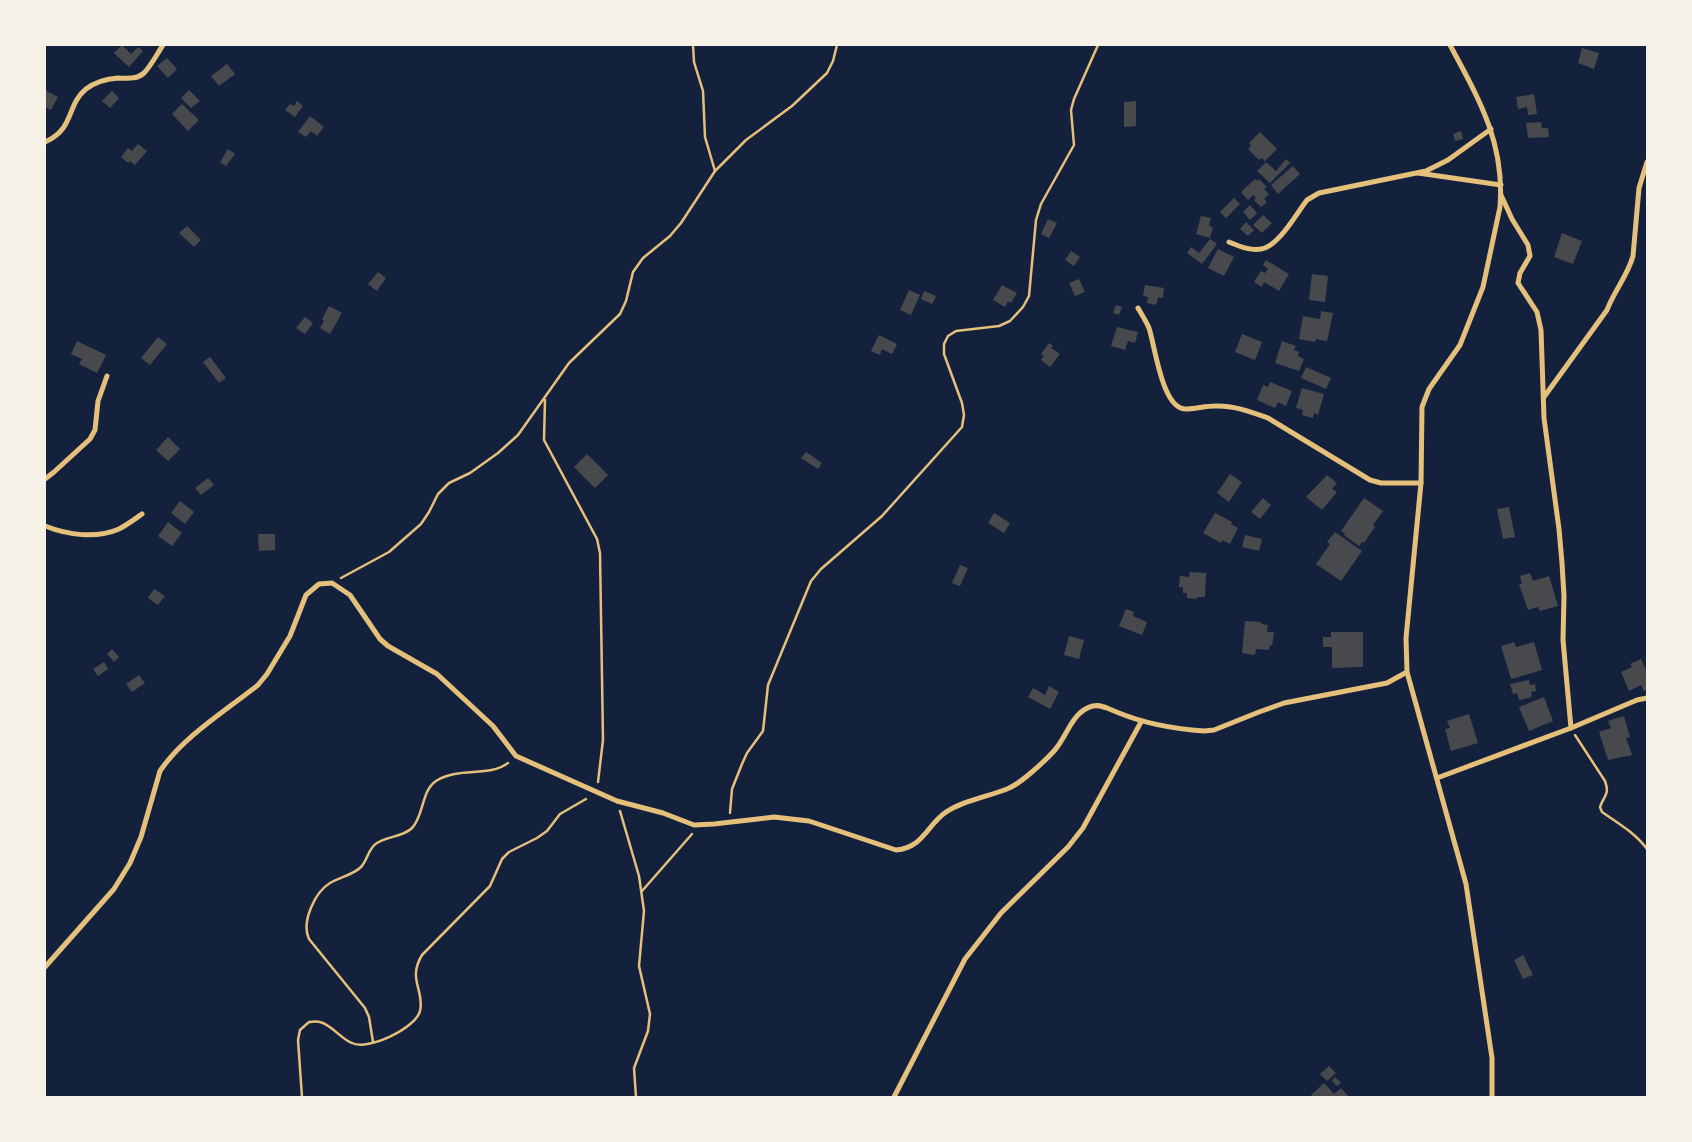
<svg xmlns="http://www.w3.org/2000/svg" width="1692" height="1142" font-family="'Sofia Sans Condensed',sans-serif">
	<rect width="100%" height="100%" fill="#14213d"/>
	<g fill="#48494c">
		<polygon points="122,45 131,54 138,47 143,51 129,67 114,53"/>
		<polygon points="1582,48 1599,53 1594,69 1578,63"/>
		<polygon points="167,58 177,69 168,78 157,66"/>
		<polygon points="227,64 235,74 219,86 211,76"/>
		<polygon points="45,90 58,97 51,110 45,107"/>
		<polygon points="189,90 200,101 191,108 181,98"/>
		<polygon points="112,91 119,98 110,108 102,101"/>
		<polygon points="1534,94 1537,114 1528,115 1527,107 1518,109 1516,97"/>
		<polygon points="297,101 303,106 295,117 285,110 290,104 294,106"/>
		<polygon points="1136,101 1136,126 1124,127 1124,102"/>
		<polygon points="182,104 199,120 188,131 172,114"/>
		<polygon points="310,116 324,127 317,136 311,131 306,137 298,132"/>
		<polygon points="1541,122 1542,128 1548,128 1549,137 1528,138 1526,123"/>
		<polygon points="1461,131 1463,139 1455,141 1453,134"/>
		<polygon points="1260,132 1277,149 1265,161 1262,158 1259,160 1248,149 1251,146 1249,143"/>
		<polygon points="138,144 147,151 135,165 130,161 128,163 121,157 128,148 132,151"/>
		<polygon points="228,149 235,154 226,166 220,162"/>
		<polygon points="1286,159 1290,163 1270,183 1257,171 1266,162 1276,171"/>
		<polygon points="1293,166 1300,174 1278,194 1271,185"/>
		<polygon points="1255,179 1257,181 1259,179 1267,187 1264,189 1269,194 1264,199 1267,202 1261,207 1254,200 1256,198 1253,195 1248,200 1241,192"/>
		<polygon points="1234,198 1240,204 1226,218 1220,212"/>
		<polygon points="1250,205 1257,213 1250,220 1243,212"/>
		<polygon points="1263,215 1272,223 1262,233 1253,225"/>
		<polygon points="1201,216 1211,218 1209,226 1213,227 1210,238 1196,234"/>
		<polygon points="1048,219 1057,223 1049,238 1041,234"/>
		<polygon points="1246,222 1254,230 1248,236 1240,229"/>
		<polygon points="187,226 201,240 194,247 179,233"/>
		<polygon points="1562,233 1582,241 1573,264 1554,257"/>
		<polygon points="1210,239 1217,244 1202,264 1187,253 1191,247 1199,253"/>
		<polygon points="1218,249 1234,257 1224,276 1208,268"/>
		<polygon points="1071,251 1080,257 1074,266 1065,260"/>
		<polygon points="1266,260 1289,274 1279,291 1264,282 1262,287 1254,282 1261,271 1265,273 1268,269 1263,265"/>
		<polygon points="378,272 386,278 377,291 368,284"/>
		<polygon points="1312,274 1328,276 1325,302 1309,300"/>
		<polygon points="1079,279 1085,292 1075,296 1069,283"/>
		<polygon points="1002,285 1017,293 1011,303 1008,301 1005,307 993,300"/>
		<polygon points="1145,285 1164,288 1163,298 1158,297 1156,305 1147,303 1148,297 1143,296"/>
		<polygon points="909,290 920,295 911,315 900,310"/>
		<polygon points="924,291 936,296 932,304 921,299"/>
		<polygon points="1116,305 1122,307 1119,315 1113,313"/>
		<polygon points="329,306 342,313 330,334 320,328 324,321 322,319"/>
		<polygon points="1321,311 1333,313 1327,341 1316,339 1315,342 1299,339 1303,316 1320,319"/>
		<polygon points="305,317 313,323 305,334 296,328"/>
		<polygon points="1117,327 1138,332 1135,343 1128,341 1125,350 1111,346"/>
		<polygon points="1242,334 1262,342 1255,360 1235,352"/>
		<polygon points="879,335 897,344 892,354 882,349 880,355 871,351"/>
		<polygon points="158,337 167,344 150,365 141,358"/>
		<polygon points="77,341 106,355 97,373 79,364 82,359 71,354"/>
		<polygon points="1282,341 1296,346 1294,350 1299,352 1298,356 1304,359 1299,371 1275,363"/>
		<polygon points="1049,343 1053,346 1051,348 1060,354 1050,367 1041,360 1044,356 1041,354"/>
		<polygon points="210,357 226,378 219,383 203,362"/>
		<polygon points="1306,367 1331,378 1326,389 1301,378"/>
		<polygon points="1270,382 1292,391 1286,406 1278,402 1275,408 1257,400 1263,385 1268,387"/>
		<polygon points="1302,388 1324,394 1318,415 1314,413 1313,418 1302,415 1303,410 1296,408"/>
		<polygon points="168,437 180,449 168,461 156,450"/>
		<polygon points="806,452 822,463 818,469 801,458"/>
		<polygon points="587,454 608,475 595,488 574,467"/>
		<polygon points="1230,474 1242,482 1229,502 1217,493"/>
		<polygon points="1327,475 1337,483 1332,489 1337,492 1322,510 1306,497"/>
		<polygon points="208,478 214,485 201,495 195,488"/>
		<polygon points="1263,498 1271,505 1260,519 1251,512"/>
		<polygon points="1364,498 1383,511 1373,525 1375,527 1364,543 1362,542 1359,546 1344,535 1345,534 1341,531"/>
		<polygon points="180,501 194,512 185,524 171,513"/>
		<polygon points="1509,507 1515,537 1503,539 1497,509"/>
		<polygon points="994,513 1010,523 1004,533 988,523"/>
		<polygon points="1215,513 1232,522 1231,524 1238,528 1230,544 1222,540 1221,543 1203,533"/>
		<polygon points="168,522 182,533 172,546 158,536"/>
		<polygon points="1335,532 1362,551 1341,581 1316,564 1330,544 1327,542"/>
		<polygon points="258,534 275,534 275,550 259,551"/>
		<polygon points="1245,535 1262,539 1259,551 1242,547"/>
		<polygon points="960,565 968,568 960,586 952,583"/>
		<polygon points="1190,572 1206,573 1205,597 1197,597 1197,599 1187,598 1187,593 1183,593 1183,587 1179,587 1180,576 1189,577"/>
		<polygon points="1530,573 1533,581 1549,576 1558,606 1540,611 1538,607 1528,610 1519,584 1522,584 1520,576"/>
		<polygon points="154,589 165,596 158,605 148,598"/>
		<polygon points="1126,609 1134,612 1133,616 1147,622 1142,635 1119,626"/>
		<polygon points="1245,621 1261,622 1261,624 1268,625 1267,632 1274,632 1272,646 1270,645 1269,650 1256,649 1255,655 1242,653"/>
		<polygon points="1331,632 1363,632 1363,667 1332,668 1332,647 1323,647 1323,637 1331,637"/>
		<polygon points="1069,636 1084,640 1079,659 1064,655"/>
		<polygon points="1514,642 1516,647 1534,642 1542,670 1511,679 1501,646"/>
		<polygon points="112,649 119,657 114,662 107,654"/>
		<polygon points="1641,659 1647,672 1647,690 1644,691 1641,685 1629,691 1621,672 1632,667 1630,664"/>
		<polygon points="104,662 108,669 98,676 93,669"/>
		<polygon points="139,675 145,683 132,692 126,684"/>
		<polygon points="1529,680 1530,685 1535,684 1536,691 1531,692 1532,697 1519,700 1517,693 1513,694 1510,684"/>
		<polygon points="1049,686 1059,692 1050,709 1028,697 1033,688 1045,695"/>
		<polygon points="1544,697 1553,721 1529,731 1519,707"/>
		<polygon points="1469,714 1478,743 1451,751 1445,729 1450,728 1447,721"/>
		<polygon points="1624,716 1630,737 1626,738 1632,755 1608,760 1599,732 1611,728 1608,721"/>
		<polygon points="1523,955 1533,975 1523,979 1514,960"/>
		<polygon points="1329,1066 1336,1073 1327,1081 1320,1074"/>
		<polygon points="1335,1077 1341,1083 1337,1086 1332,1081"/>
		<polygon points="1324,1083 1334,1094 1341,1088 1349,1097 1313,1097 1311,1095"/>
	</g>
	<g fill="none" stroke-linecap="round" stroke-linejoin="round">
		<g stroke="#e5c07b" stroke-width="2.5">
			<polyline points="693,45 694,62 703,91 705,137 715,171"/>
			<polyline points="545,400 544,440 597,539 600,553 603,740 598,782"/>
			<polyline points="341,578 389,552 421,524 429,512 438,494 449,483 470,473 498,453 518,435 569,363 620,314 626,301 633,272 643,258 670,236 681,223 715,171 746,140 792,106 827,73 833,61 837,45"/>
			<path d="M 1575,735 L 1605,781 C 1610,795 1604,795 1600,807 L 1602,812 C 1618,823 1635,833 1647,849"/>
			<polyline points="620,811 639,876 644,911 639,966 650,1014 648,1031 634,1068 636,1097"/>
			<polyline points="730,813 732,789 742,764 747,753 763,731 768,685 811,581 821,569 882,516 962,427 964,415 962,403 944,354 944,344 948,336 956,331 999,326 1010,321 1023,307 1029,296 1036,220 1041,204 1074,145 1071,110 1074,99 1098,45"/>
			<polyline points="642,891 692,834"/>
			<path d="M 373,1042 L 369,1017 L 365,1008 L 309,939 C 301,922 315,892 330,883 C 340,877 353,875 361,867 C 368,860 368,848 377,843 C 388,836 403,837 412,828 C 424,816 421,791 436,781 C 460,766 488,778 508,763"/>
			<path d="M 302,1097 L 298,1040 L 300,1030 L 309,1022 C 312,1022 317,1021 320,1022 C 332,1025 341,1039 352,1043 C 368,1051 416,1028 420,1011 C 425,990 407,980 422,955 L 490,886 L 502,859 L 509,852 L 537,838 L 547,831 L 560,814 L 586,799"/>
		</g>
		<g stroke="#e5c07b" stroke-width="5">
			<path d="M 1450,45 C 1479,99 1505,143 1500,207 L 1483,287 L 1460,345 L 1429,389 L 1422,407 L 1421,483 L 1406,638 L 1407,672 L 1466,884 L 1492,1058 L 1492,1097"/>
			<path d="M 45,142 C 75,129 66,105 86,89 C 95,82 106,79 118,78 C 127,78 136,80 144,73 C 151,66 157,54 163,45"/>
			<polyline points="1418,173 1501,185"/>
			<polyline points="1501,195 1512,219 1528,245 1530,256 1520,273 1518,283 1537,312 1541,330 1544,418 1559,529 1562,563 1564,596 1563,640 1571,728"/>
			<path d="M 1229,242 C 1239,246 1250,251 1261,249 C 1279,246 1296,214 1307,200 L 1319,193 L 1426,171 L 1448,160 L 1491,129"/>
			<path d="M 1138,308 C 1142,315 1146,321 1149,328 C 1155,346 1162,408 1185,409 C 1195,409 1205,406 1215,406 C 1233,405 1251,412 1268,418 L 1370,480 L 1381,483 L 1421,483"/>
			<path d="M 1544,397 L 1607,310 C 1614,291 1628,275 1633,256 L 1639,188 L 1647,162"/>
			<polyline points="45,479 54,472 90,439 95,430 98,401 107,376"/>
			<path d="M 45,526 C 68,535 96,539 119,529 C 127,525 135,519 142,514"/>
			<polyline points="1437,778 1571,728 1637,700 1647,698"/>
			<path d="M 45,967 L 114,889 L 130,863 L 141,837 L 160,771 C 183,737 225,711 258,685 L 267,674 L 290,636 L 306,595 L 319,584 L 332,583 L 350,595 L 380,639 L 388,646 L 437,674 L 493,726 L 516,756 L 617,801 L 663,813 L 694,825 L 714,824 L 774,817 L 809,821 L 896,850 C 923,848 927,825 946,812 C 964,800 987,797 1007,789 C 1019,785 1045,761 1054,751 C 1067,737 1072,711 1093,706 C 1102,704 1111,710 1119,713 C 1146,724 1175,729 1204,731 L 1214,730 L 1259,712 L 1284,703 L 1387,683 L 1407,672"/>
			<polyline points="894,1097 965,959 1001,913 1068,847 1083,828 1141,722"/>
		</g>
	</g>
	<rect width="1692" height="1142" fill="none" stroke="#f6f1e7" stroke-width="92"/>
</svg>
